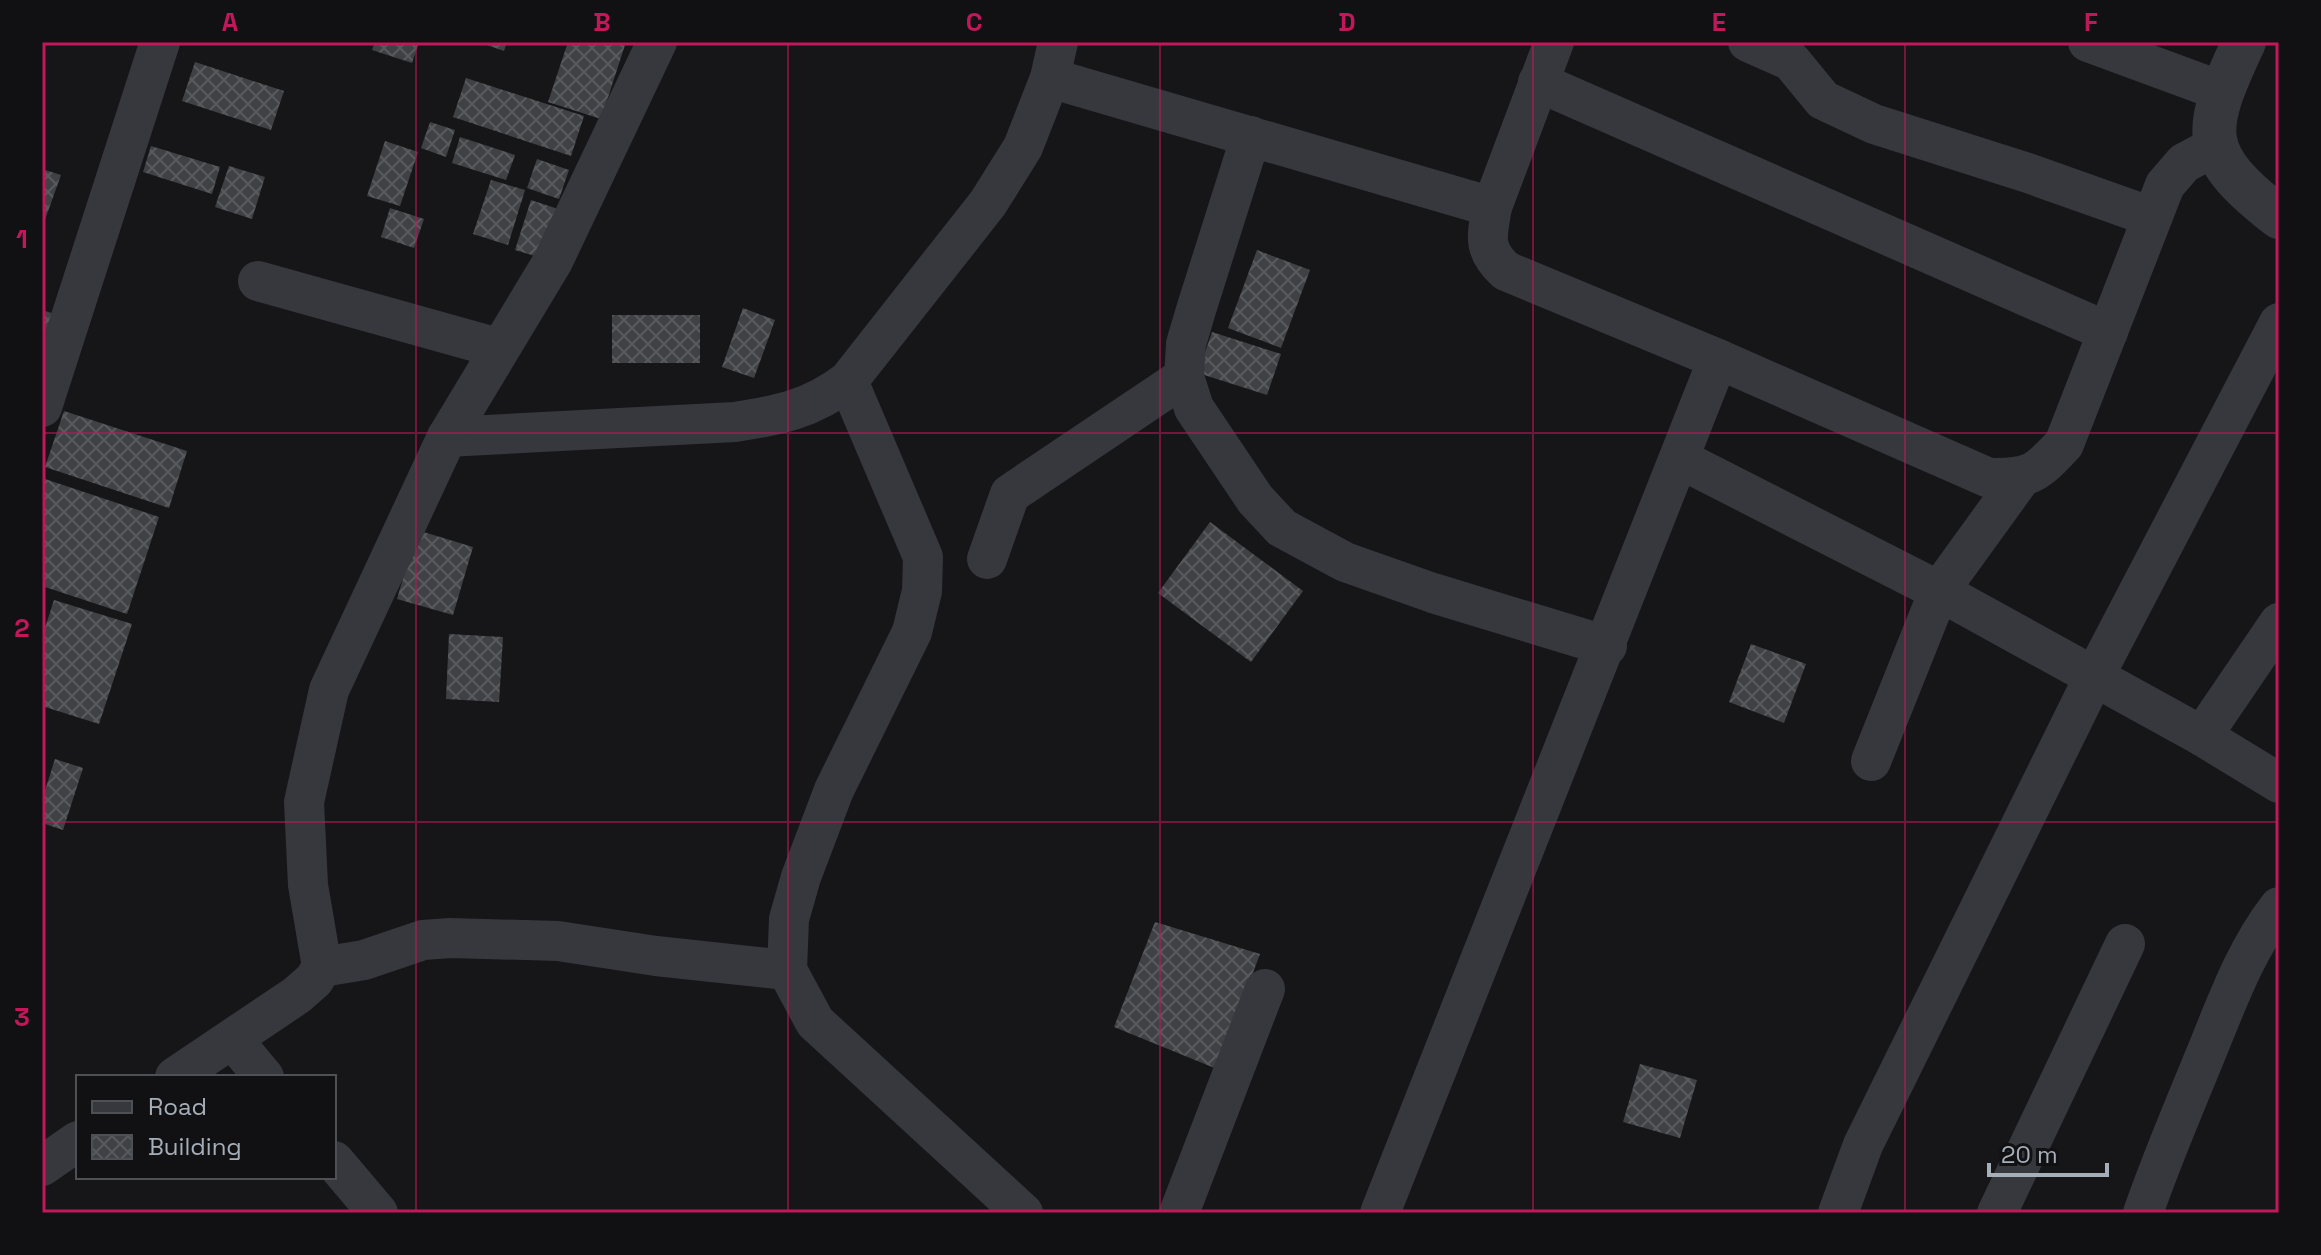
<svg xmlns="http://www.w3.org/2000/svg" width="2321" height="1255" font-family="'Space Grotesk',sans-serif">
	<defs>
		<pattern id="building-cross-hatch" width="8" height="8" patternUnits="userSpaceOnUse" patternTransform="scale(2)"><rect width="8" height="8" fill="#3f4145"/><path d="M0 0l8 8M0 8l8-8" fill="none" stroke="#585a5e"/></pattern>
	</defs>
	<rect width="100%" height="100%" fill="#161618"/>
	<g fill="url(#building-cross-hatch)">
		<polygon points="375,42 419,42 412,63 372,50"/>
		<polygon points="478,42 507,42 504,51"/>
		<polygon points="568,42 626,42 601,119 548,102"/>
		<polygon points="195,62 284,91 271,130 182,101"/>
		<polygon points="466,78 584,116 571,156 453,117"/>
		<polygon points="430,122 455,130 446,157 421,148"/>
		<polygon points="460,137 515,155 506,180 452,163"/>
		<polygon points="385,141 418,152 400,206 367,196"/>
		<polygon points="151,146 220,167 212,194 143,172"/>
		<polygon points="537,159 569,170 559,199 527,188"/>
		<polygon points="229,166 265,177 252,219 215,207"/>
		<polygon points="42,169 61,175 42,228"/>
		<polygon points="491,180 525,190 508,245 473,234"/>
		<polygon points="531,200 561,210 545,259 515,250"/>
		<polygon points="390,208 424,219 414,248 381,237"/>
		<polygon points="1257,250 1310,270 1281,348 1228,328"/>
		<polygon points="743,308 775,320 754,378 722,367"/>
		<polygon points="42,310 58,315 42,361"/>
		<rect x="612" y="315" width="88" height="48"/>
		<polygon points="1212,332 1281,354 1267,395 1198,373"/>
		<polygon points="64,411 187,451 169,508 45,467"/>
		<polygon points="42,478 159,517 127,614 42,586"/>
		<polygon points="1210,522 1303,591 1251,662 1158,593"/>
		<polygon points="417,530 473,547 453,615 397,599"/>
		<polygon points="54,600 132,624 99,724 42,706 42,637"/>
		<polygon points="449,634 503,637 499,702 446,699"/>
		<polygon points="1751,644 1806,664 1784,723 1729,702"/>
		<polygon points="55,759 83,768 63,830 42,823 42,800"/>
		<polygon points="1155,922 1260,954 1217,1069 1114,1027"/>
		<polygon points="1640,1064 1697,1080 1680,1138 1623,1122"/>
	</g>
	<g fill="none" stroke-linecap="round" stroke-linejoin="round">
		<g stroke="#36383d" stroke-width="40">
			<path d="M 1554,42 L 1492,207 C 1487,236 1482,249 1506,271 L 1718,359 L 1989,478 C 2030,479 2036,474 2064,444 L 2165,185 L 2184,163 L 2214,147"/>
			<polyline points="1748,42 1791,61 1823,100 1874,124 2028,173 2152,217"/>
			<polyline points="2088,42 2221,91"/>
			<polyline points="1050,78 1492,207"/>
			<polyline points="1538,82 2108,332"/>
			<polyline points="1251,136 1196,310 1186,344 1184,377 1194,408 1255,499 1282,528 1345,562 1433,593 1607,646"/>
			<polyline points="258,281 498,348"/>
			<polyline points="848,381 923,557 922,591 912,632 834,790 801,877 789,919 787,970 815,1022 1023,1213"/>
			<polyline points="42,407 160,42"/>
			<path d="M 447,437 L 735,422 C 780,415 811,409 848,381 L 988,203 L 1023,147 L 1050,78 L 1058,42"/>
			<polyline points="1680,459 1939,591 2202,736 2279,783"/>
			<polyline points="987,559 1010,494 1184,377"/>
			<polyline points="2202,736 2279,623"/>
			<polyline points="1871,761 1939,591 2020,479"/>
			<polyline points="322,967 364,960 423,940 450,938 558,941 656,956 787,970"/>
			<polyline points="233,1040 264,1077"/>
			<polyline points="175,1077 297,995 314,980 322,967 308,885 304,802 329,690 447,437 553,261 657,42"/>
			<polyline points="334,1161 378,1213"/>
			<polyline points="42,1166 78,1141"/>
			<polyline points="1179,1213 1265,989"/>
			<polyline points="1380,1213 1718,359"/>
			<polyline points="1838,1213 1863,1145 2094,677 2279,323"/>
			<polyline points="1997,1213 2125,944"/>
			<path d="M 2143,1213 C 2162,1158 2185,1105 2207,1051 C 2227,1002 2246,949 2279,907"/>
		</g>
		<path stroke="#36383d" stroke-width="44" d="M 2244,42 C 2202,132 2197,153 2279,217"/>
	</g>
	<path fill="none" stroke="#c2185b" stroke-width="2" stroke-opacity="0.55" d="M 416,42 L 416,1213M 788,42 L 788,1213M 1160,42 L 1160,1213M 1533,42 L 1533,1213M 1905,42 L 1905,1213M 42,433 L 2279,433M 42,822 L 2279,822"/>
	<rect width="2321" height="1255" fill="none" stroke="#111113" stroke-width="88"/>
	<rect x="76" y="1075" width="260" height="104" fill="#111113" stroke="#4d5055" stroke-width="2"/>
	<rect x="92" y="1101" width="40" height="12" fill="#36383d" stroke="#4d5055" stroke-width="2"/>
	<text x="148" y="1115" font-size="24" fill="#a6afb9">Road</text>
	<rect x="92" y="1135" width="40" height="24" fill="url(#building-cross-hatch)" stroke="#4d5055" stroke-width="2"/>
	<text x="148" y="1155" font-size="24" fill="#a6afb9">Building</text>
	<path d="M1989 1163v12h118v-12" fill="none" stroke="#a6afb9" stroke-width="4"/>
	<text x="2001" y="1163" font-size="24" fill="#a6afb9" stroke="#111113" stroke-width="6" paint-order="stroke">20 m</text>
	<rect x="44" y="44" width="2233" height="1167" fill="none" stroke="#c2185b" stroke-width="3"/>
	<g font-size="26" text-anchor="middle" font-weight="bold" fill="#c2185b">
		<text x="230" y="31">A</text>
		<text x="602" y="31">B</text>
		<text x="974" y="31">C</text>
		<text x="1347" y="31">D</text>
		<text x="1719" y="31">E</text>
		<text x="2091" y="31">F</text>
		<text x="22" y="248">1</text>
		<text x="22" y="637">2</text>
		<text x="22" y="1026">3</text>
	</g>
</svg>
